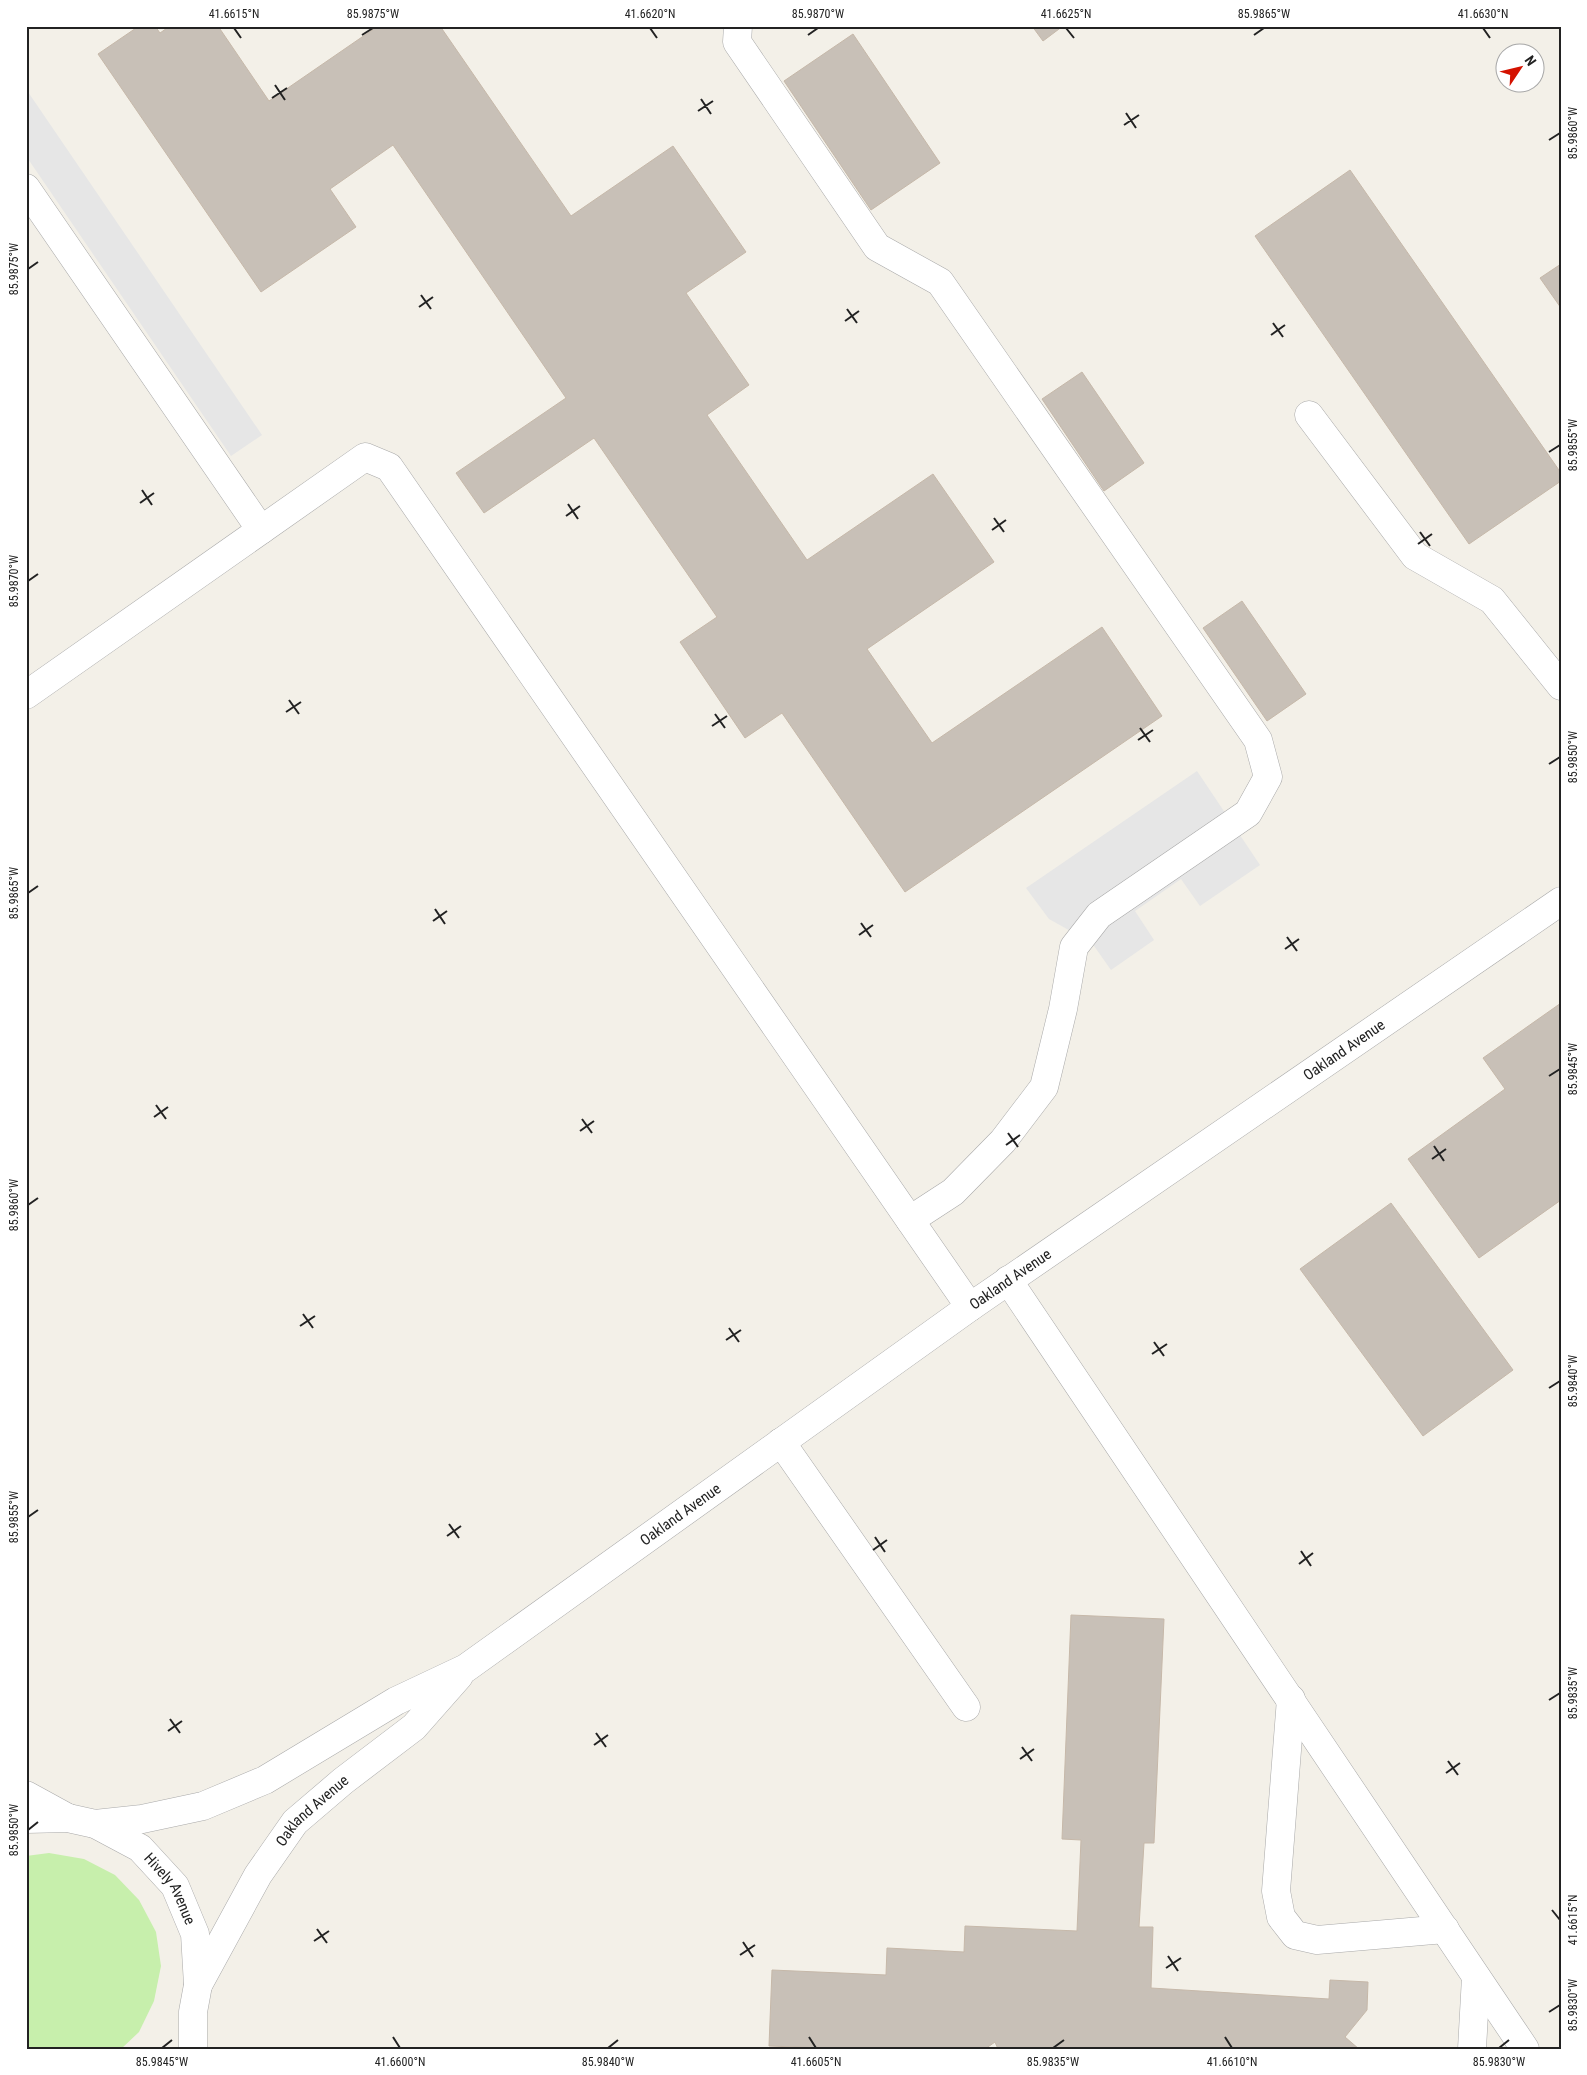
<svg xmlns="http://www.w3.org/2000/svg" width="1587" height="2075" font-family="'Roboto Condensed',sans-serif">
	<rect width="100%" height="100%" fill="#f3f0e8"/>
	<polygon fill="#c7efac" points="49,1853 84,1859 115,1875 139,1900 156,1932 161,1966 154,2001 139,2032 121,2049 26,2049 26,1856"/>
	<g fill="#e6e6e6">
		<polygon points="26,89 262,435 231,456 26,156"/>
		<polygon points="1197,771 1260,865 1200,906 1181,879 1135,911 1154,940 1111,970 1092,943 1049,919 1026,888"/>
	</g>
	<g fill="#c8c0b7" stroke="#c6b8a9">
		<polygon points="139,26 155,26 160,33 170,26 218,26 269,101 378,26 440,26 571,216 673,146 746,252 686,293 749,385 707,415 807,560 933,474 994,562 867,649 932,743 1102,627 1162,716 905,892 782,713 745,738 680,642 717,617 594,438 484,513 456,473 566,398 393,145 330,189 356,227 261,292 98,54"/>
		<polygon points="1032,26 1063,26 1043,41"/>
		<polygon points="853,34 940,163 871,210 784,81"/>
		<polygon points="1350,170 1561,473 1561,481 1469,544 1255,236"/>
		<polygon points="1561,264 1561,308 1540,278"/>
		<polygon points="1082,372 1144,463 1104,491 1042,399"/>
		<polygon points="1242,601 1306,694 1267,721 1203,628"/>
		<polygon points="1561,1003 1561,1200 1479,1258 1408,1159 1505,1089 1483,1058"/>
		<polygon points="1391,1203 1513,1370 1423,1436 1300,1269"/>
		<polygon points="1071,1615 1164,1619 1154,1843 1144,1843 1139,1927 1153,1927 1151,1988 1329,1999 1330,1980 1368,1982 1367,2010 1345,2037 1359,2049 998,2049 995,2042 985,2049 847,2049 769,2046 772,1970 886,1975 887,1948 964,1952 965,1926 1077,1931 1081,1840 1062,1839"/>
	</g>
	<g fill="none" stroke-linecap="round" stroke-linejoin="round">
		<g stroke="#a9a9a9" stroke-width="29">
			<g id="minor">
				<polyline points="738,26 737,42 877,247 940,282 1258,740 1268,777 1248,813 1099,915 1074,947 1063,1009 1044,1087 1003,1141 953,1192 910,1220"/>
				<polyline points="26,188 261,530"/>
				<polyline points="1309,415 1415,556 1492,600 1561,686"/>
				<polyline points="26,695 365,457 389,467 970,1307"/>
				<polyline points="1008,1280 1525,2049"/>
				<polyline points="781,1442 966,1707"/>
				<polyline points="1291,1699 1276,1891 1281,1917 1295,1935 1317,1940 1445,1929"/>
				<polyline points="26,1795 68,1818"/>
				<path id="s1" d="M 26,1819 L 68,1818 L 95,1824 L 140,1848 L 175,1886 L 195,1934 L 198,1985 L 193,2012 L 193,2049"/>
				<path id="s2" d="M 95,1824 L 142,1819 L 203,1806 L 265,1780 L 396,1701 L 466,1668 L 970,1307 L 1561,901"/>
				<path id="s3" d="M 198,1985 L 258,1875 L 295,1822 L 343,1781 L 414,1727 L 459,1676"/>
				<polyline points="1472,2049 1476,1977"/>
			</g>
		</g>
		<use href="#minor" stroke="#fff" stroke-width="28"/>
	</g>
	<path fill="none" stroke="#222" stroke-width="2" d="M 234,28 L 241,38M 650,28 L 657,38M 1066,28 L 1074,38M 1483,28 L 1490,38M 362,35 L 373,28M 808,35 L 818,28M 1254,35 L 1264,28M 275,85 L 285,100M 272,98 L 287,88M 701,99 L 711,114M 698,111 L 713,101M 1126,113 L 1136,128M 1124,125 L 1139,115M 1549,140 L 1560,133M 28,269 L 38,262M 421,295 L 431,309M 419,307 L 433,297M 847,309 L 857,323M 845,321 L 859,311M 1273,323 L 1283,337M 1271,335 L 1285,325M 1549,452 L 1560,445M 142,490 L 152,505M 140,503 L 154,493M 568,504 L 578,519M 566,516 L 580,506M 994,518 L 1004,532M 992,530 L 1006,520M 1420,532 L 1430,546M 1418,544 L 1432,534M 28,581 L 38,574M 289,700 L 299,714M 286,712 L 301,702M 715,714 L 725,728M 712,726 L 727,716M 1140,728 L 1150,742M 1138,740 L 1153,730M 1549,764 L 1560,757M 28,893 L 38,886M 435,909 L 445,924M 433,921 L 447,911M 861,923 L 871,937M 859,935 L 873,925M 1287,937 L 1297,951M 1285,949 L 1299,939M 1549,1076 L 1560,1069M 156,1105 L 166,1119M 154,1117 L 168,1107M 582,1119 L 592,1133M 580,1131 L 594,1121M 1008,1133 L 1018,1147M 1006,1145 L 1020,1135M 1434,1146 L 1444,1161M 1432,1159 L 1446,1149M 28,1205 L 38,1198M 303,1314 L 313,1328M 300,1326 L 315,1316M 729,1328 L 739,1342M 726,1340 L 741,1330M 1154,1342 L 1164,1356M 1152,1354 L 1167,1344M 1549,1388 L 1560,1381M 28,1517 L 38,1510M 449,1524 L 459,1538M 447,1536 L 461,1526M 875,1537 L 885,1552M 873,1550 L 887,1540M 1301,1551 L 1311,1566M 1299,1564 L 1313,1553M 1549,1700 L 1560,1693M 170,1719 L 180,1733M 168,1731 L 182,1721M 596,1733 L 606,1747M 594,1745 L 608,1735M 1022,1747 L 1032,1761M 1020,1759 L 1034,1749M 1448,1761 L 1458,1775M 1446,1773 L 1460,1763M 28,1830 L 38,1822M 1552,1910 L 1560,1920M 317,1929 L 327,1943M 314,1941 L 329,1931M 743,1942 L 753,1957M 740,1955 L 755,1945M 1168,1956 L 1178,1971M 1166,1968 L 1181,1958M 1549,2012 L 1560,2005M 393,2037 L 400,2048M 809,2037 L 816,2048M 1225,2037 L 1232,2048M 162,2048 L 172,2040M 608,2048 L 618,2040M 1053,2048 L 1064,2040M 1499,2048 L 1509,2040"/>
	<g text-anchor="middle" stroke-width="4.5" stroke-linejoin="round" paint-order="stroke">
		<g font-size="15" fill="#222" stroke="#fff">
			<text dy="5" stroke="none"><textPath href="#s2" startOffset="1481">Oakland Avenue</textPath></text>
			<text dy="5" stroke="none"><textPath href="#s2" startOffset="1076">Oakland Avenue</textPath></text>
			<text dy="5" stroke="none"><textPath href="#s2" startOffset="671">Oakland Avenue</textPath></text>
			<text dy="5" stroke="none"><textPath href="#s3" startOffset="210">Oakland Avenue</textPath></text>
			<text dy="5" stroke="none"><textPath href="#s1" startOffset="172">Hively Avenue</textPath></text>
		</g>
	</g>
	<rect width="1587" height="2075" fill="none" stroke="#ffffff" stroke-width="55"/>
	<g transform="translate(1520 68) rotate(55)"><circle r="24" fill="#ffffff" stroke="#a7a7a7"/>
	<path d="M0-4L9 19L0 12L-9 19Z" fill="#d41200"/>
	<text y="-8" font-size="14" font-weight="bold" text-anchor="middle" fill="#222222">N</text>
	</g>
	<rect x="28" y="28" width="1532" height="2020" fill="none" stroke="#222" stroke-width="2"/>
	<g font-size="12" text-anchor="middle" fill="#222">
		<text x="234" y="18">41.6615°N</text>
		<text x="373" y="18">85.9875°W</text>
		<text x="650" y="18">41.6620°N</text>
		<text x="818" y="18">85.9870°W</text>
		<text x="1066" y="18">41.6625°N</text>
		<text x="1264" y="18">85.9865°W</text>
		<text x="1483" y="18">41.6630°N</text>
		<text transform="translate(1573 133) rotate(-90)" y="4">85.9860°W</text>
		<text transform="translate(14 269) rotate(-90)" y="4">85.9875°W</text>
		<text transform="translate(1573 445) rotate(-90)" y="4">85.9855°W</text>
		<text transform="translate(14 581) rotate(-90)" y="4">85.9870°W</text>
		<text transform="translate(1573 757) rotate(-90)" y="4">85.9850°W</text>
		<text transform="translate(14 893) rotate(-90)" y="4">85.9865°W</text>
		<text transform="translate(1573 1069) rotate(-90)" y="4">85.9845°W</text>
		<text transform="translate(14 1205) rotate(-90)" y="4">85.9860°W</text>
		<text transform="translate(1573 1381) rotate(-90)" y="4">85.9840°W</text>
		<text transform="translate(14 1517) rotate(-90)" y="4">85.9855°W</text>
		<text transform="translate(1573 1693) rotate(-90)" y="4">85.9835°W</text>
		<text transform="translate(14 1830) rotate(-90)" y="4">85.9850°W</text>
		<text transform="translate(1573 1920) rotate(-90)" y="4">41.6615°N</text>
		<text transform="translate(1573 2005) rotate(-90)" y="4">85.9830°W</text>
		<text x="162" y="2066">85.9845°W</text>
		<text x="400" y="2066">41.6600°N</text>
		<text x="608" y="2066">85.9840°W</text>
		<text x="816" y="2066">41.6605°N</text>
		<text x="1053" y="2066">85.9835°W</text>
		<text x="1232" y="2066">41.6610°N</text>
		<text x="1499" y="2066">85.9830°W</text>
	</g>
</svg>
